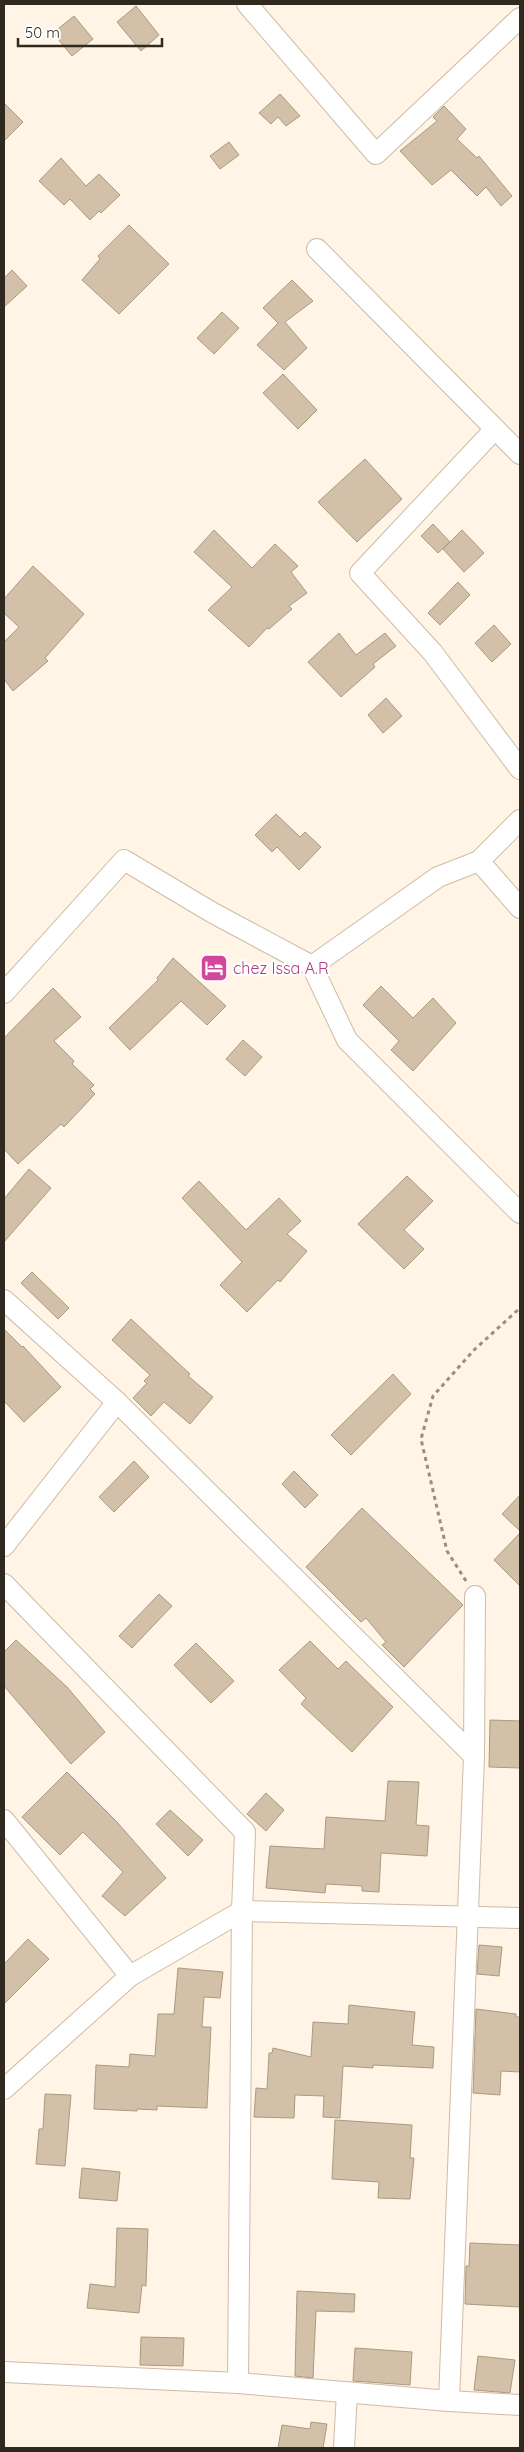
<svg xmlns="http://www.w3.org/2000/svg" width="524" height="2452" font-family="Quicksand,sans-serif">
	<rect width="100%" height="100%" fill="#fff4e5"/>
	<g fill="#d2c0a8" stroke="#aa9a82">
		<polygon points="136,6 159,35 141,51 117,22"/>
		<polygon points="74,16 93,39 72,56 53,33"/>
		<polygon points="280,94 300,116 286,126 278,117 271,124 259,113"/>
		<polygon points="4,103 23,122 4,141"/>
		<polygon points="444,106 466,129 457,139 477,158 479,156 512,196 501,206 486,187 477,196 451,170 432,185 400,151 437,121 433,117"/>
		<polygon points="229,142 239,155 220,169 210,156"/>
		<polygon points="61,158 86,186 99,174 120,195 101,213 99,211 90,220 70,199 64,205 39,181"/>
		<polygon points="129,225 169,264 119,314 82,280 100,259 98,256"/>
		<polygon points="12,270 27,286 4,307 4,278"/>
		<polygon points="292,280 313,301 285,322 307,348 284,370 257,345 278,323 263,308"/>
		<polygon points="222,312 239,328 214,354 197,338"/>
		<polygon points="283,374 317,410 298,429 263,393"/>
		<polygon points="365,459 402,499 357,542 318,502"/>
		<polygon points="433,524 450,542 438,553 421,536"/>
		<polygon points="214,530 252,568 275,544 298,566 291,572 307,593 289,606 292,609 269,629 267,628 249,647 208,610 232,587 194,552"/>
		<polygon points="462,530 484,553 464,572 443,549"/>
		<polygon points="33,566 84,614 45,658 48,661 13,691 4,679 4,642 19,627 4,613 4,599"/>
		<polygon points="458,582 470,595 440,625 428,613"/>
		<polygon points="494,625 511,644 492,662 475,643"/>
		<polygon points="339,633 356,655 385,633 396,646 373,664 375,667 341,697 308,662"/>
		<polygon points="386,698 402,716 383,733 368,715"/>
		<polygon points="276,814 300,837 305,832 321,847 299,870 277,847 272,852 255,835"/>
		<polygon points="173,958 226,1006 207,1025 181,1001 130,1050 109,1028 158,980 157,978"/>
		<polygon points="381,986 413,1018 433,998 456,1023 413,1071 391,1050 399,1041 363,1005"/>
		<polygon points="53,988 81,1017 54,1041 74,1061 72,1064 94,1085 90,1089 95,1094 64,1127 61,1124 18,1164 4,1149 4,1038"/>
		<polygon points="243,1040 262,1057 245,1076 226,1059"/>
		<polygon points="29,1169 51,1188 4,1242 4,1199"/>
		<polygon points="407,1176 433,1201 404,1230 424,1249 404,1269 358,1224"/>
		<polygon points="199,1181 246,1230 279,1198 301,1221 287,1234 307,1251 280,1282 278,1280 247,1312 220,1285 242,1262 182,1198"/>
		<polygon points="32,1272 69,1308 58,1319 21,1283"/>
		<polygon points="131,1319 190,1374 188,1376 213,1397 190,1424 164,1402 151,1416 133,1398 147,1383 144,1381 150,1375 112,1340"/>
		<polygon points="4,1329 22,1347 23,1346 61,1387 24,1422 4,1401"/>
		<polygon points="393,1374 411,1394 351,1455 331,1435"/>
		<polygon points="134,1461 149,1477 114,1512 99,1497"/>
		<polygon points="294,1471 318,1495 305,1508 282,1484"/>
		<polygon points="520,1495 520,1531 502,1514"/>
		<polygon points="362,1508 463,1605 404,1667 382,1645 386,1642 366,1618 361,1622 306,1567"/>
		<polygon points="520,1533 520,1586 494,1560"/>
		<polygon points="159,1594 172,1606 132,1648 119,1636"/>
		<polygon points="16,1640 67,1687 105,1732 71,1764 4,1686 4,1652"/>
		<polygon points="310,1641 338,1669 346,1661 393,1707 352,1752 301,1704 306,1698 279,1670"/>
		<polygon points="196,1643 234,1681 211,1703 174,1665"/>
		<polygon points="490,1720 520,1721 520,1768 489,1767"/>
		<polygon points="67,1772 117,1822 166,1878 125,1916 102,1896 123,1872 83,1832 60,1855 22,1817"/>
		<polygon points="388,1781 419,1782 416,1825 429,1826 427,1856 381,1853 379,1892 362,1891 362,1886 326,1884 325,1893 266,1888 270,1846 324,1849 326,1817 385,1821"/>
		<polygon points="266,1793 284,1810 266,1831 247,1814"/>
		<polygon points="170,1810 203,1840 188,1856 156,1824"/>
		<polygon points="28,1939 49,1959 4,2004 4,1964"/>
		<polygon points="479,1945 502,1947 499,1976 477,1974"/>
		<polygon points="178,1968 223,1972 220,1998 204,1997 202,2027 211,2027 207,2108 157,2106 157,2110 137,2109 137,2111 94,2109 96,2065 129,2067 130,2054 155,2056 158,2014 174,2014"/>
		<polygon points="349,2005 415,2012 412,2045 434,2047 433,2068 373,2065 373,2068 343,2066 340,2118 323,2117 324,2096 295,2095 294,2118 254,2117 256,2088 267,2089 269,2053 272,2053 273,2048 311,2057 313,2022 348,2024"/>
		<polygon points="476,2009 516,2014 516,2017 520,2017 520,2072 501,2071 500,2095 473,2093"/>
		<polygon points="45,2094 71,2095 65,2166 36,2164 39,2129 43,2129"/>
		<polygon points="335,2120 412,2125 410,2158 414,2158 410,2199 378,2198 379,2182 332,2179"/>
		<polygon points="82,2168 120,2172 117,2201 79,2198"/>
		<polygon points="117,2228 148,2229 146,2286 142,2285 139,2313 87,2308 90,2284 115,2287"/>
		<polygon points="470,2243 520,2245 520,2307 465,2304 466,2266 469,2266"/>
		<polygon points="297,2291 355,2294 354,2312 316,2311 313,2378 295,2376"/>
		<polygon points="141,2337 184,2338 183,2366 140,2365"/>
		<polygon points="355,2348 412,2352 410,2385 353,2381"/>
		<polygon points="478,2356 515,2360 510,2393 474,2390"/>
		<polygon points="311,2422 327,2424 323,2448 278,2448 282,2425 310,2429"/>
	</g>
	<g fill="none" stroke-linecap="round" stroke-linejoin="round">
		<g stroke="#cebca4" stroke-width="22">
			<g id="minor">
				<polyline points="247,4 376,154 520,18"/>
				<polyline points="317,249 520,454"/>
				<polyline points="495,429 360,573 433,653 520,769"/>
				<polyline points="479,861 520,908"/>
				<polyline points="312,966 438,877 479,861 520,820"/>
				<polyline points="4,993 124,860 213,913 312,966 347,1040 520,1213"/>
				<polyline points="4,1300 117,1402 474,1756"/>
				<polyline points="4,1546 117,1402"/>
				<polyline points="4,1584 245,1832 242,1911 238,2383"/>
				<polyline points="4,1820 130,1976"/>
				<polyline points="4,2089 130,1976 242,1911 520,1918"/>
				<polyline points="4,2372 238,2383 449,2401 520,2405"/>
				<polyline points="449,2401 474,1756 475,1596"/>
				<polyline points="344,2448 347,2392"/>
			</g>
		</g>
		<polyline stroke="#988f83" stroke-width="3" stroke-dasharray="4 4" stroke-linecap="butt" points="466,1581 447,1551 421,1439 433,1396 474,1350 520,1308"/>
		<use href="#minor" stroke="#fff" stroke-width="20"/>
	</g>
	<defs>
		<g id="hotel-square" transform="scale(1.4375)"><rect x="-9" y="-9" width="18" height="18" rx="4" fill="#d1479c" stroke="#fff"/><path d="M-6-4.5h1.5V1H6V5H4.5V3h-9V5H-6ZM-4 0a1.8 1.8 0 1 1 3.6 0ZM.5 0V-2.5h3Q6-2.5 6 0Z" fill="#fff"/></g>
	</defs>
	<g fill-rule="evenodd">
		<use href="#hotel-square" x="214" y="968"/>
	</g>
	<g text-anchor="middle" stroke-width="5" stroke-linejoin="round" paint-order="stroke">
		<g font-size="16" fill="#b23c85" stroke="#fff" text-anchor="start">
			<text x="233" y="974">chez Issa A.R</text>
		</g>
	</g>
	<rect width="524" height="2452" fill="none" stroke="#30291f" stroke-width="10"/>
	<path d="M18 38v8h144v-8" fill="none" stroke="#30291f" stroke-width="2.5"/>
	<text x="25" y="38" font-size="15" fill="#30291f" stroke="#ffffff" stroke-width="4" paint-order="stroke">50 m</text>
</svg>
